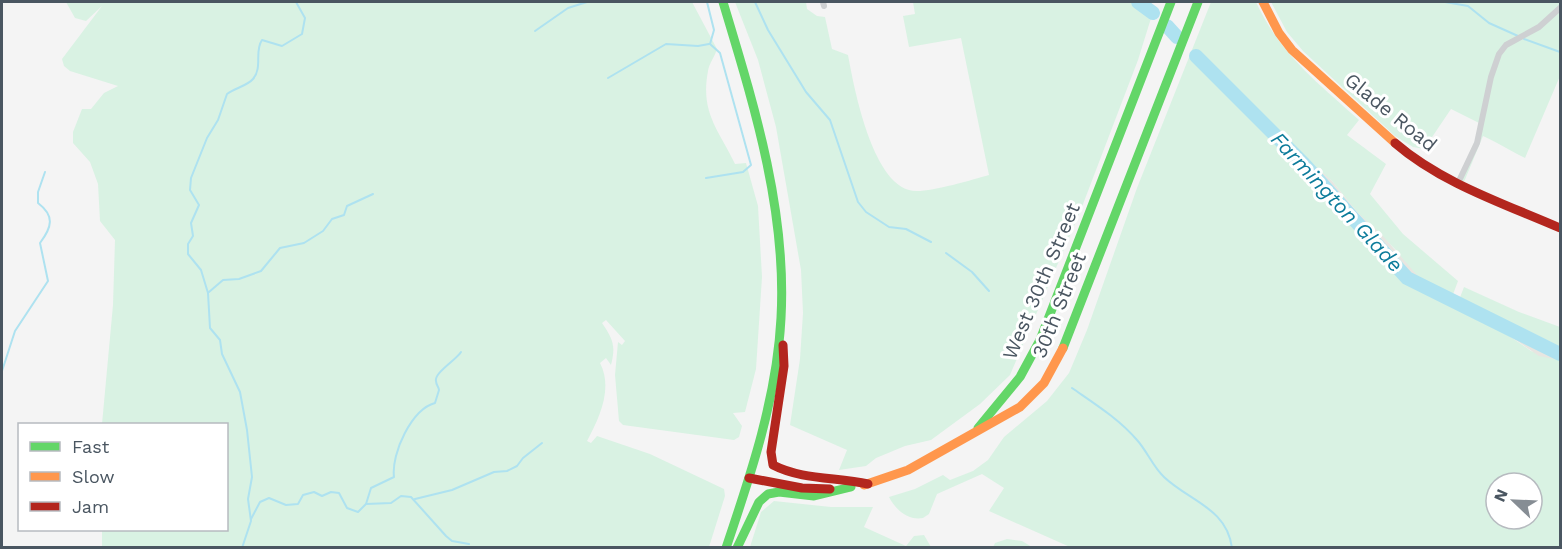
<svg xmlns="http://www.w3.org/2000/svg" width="1562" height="549" font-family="'Work Sans',sans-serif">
	<rect width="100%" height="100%" fill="#f4f4f4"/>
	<g fill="#d9f2e3" fill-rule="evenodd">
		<path d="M 66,2 L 692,2 L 717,49 C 715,56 709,64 708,71 C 700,113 719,130 735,164 L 746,163 L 758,206 L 762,277 L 756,369 L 745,412 L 733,413 L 742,426 L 739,437 L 734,440 L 623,425 L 619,421 L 615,375 L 618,342 L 622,345 L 625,341 L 606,320 L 602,323 C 613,339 616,346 611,365 L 606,358 L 600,363 C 613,388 600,417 587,441 L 591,443 L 597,436 L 650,454 L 724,489 L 725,496 L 709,547 L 102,547 L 102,530 L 226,530 L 226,424 L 102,424 L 113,305 L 115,240 L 100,221 L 98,184 L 90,162 L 73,143 L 73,132 L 82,109 L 91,109 L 104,93 L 118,86 L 70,71 L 64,66 L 62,59 L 102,6 L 86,21 L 75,18 Z"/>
		<path d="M 735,2 L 806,2 L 807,9 L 817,16 L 825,17 L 832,49 L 848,55 C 854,87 873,192 917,191 C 934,191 972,180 989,175 L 961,38 L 909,47 L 903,16 L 915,14 L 913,2 L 1133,2 L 1152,15 L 1138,60 L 1080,212 L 1010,375 L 980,404 L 931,440 L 905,446 L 876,458 L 866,466 L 839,470 L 847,450 L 790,425 L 800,359 L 803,313 L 801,270 L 776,127 L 758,60 Z"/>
		<path d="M 1211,2 L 1256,2 C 1280,54 1317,82 1359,120 L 1347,135 L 1386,164 L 1370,194 L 1403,234 L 1458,281 L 1452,297 L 1423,282 L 1410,269 L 1395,249 L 1357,212 L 1332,181 L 1288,144 L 1201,57 L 1197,61 L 1204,70 L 1318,182 L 1354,224 L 1371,253 L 1386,261 L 1408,282 L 1488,321 L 1531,351 L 1560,360 L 1560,547 L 1070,547 L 989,511 L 1004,488 L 982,474 L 937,494 L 929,514 L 923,518 C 908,521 895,509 889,497 L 915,489 L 943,475 L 950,480 L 973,471 L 988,460 L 1004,437 L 1047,401 L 1069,373 L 1087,330 L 1137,188 ZM 1496,483 L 1532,483 L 1532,519 L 1496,519 Z"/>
		<path d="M 1271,2 L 1560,2 L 1560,76 L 1525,158 C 1510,151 1499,143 1483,136 L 1464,182 L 1458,178 L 1475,141 L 1479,123 L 1451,109 L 1424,149 L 1413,147 L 1395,136 L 1303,51 L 1287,32 Z"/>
		<polygon points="1464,287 1519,312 1560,327 1560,350 1531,333 1459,300"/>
		<polygon points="774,501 831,507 873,507 864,527 906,546 914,536 924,535 931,547 750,547 761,512"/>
		<polygon points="1007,539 1022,541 1032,547 993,547 995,543"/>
	</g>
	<polygon fill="#e7e6e1" points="1196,56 1206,60 1270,126 1332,181 1357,212 1382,235 1423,282 1531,333 1560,350 1560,360 1539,356 1488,321 1408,282 1386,261 1371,253 1354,224 1336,203 1204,70"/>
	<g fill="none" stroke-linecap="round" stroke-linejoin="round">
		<g stroke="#aee2f0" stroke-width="2">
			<polyline points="755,2 768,30 806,92 830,120 858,202 866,212 889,227 906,229 931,242"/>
			<polyline points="1445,2 1468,6 1489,23 1518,36"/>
			<polyline points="535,31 568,8 587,2"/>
			<polyline points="1524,39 1560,52"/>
			<polyline points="608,78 666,44 698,46 709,44"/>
			<polyline points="706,178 743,172 751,165 720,53 710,44 714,30 707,2"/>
			<polyline points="946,253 972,272 989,291"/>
			<polyline points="209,292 223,280 239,279 261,271 280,248 304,243 323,231 332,219 344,215 347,206 373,194"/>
			<path d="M 2,371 L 15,331 L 48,281 L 40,243 C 52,227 55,216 38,203 L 38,192 L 45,172"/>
			<path d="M 1072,388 C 1095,404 1119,419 1137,440 C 1147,451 1153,467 1164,477 C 1189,501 1227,508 1232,548"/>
			<polyline points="415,499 452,490 494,472 507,471 517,466 523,458 542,443"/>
			<polyline points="366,504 391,503 401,496 411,497 446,536 452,541 469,544"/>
			<path d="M 251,519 L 260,502 L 269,498 L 286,505 L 298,504 L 303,495 L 314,492 L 322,496 L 331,492 L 339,493 L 347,508 L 358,512 L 366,504 L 371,488 L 394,477 C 391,453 412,409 435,403 L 439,390 C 439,387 436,385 436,381 C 434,373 456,360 461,352"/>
			<path d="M 242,548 L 251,521 L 248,499 L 252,477 L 247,430 L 240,392 L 222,354 L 220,340 L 210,328 L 208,293 L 201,270 L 188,254 L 188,244 L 193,236 L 191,223 L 199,205 L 190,190 L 191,178 L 207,138 L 218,120 L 227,94 C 235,88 247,86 253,79 C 263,67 254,51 262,40 L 282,46 L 302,34 L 305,18 L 296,2"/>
		</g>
		<g stroke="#aee2f0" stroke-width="14">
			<polyline points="1138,2 1153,13"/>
			<polyline points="1167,26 1177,37"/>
			<polyline points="1196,56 1304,164 1407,278 1560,354"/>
		</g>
		<g stroke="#ced0d2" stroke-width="6">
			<polyline points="823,2 824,6"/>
			<polyline points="1458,183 1477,143 1491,77 1499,54 1506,45 1539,27 1560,8"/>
		</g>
		<g stroke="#63d668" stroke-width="9">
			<path d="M 723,2 C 754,105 787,210 781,318 C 777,397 751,474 726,548"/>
			<polyline points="1063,348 1198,2"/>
			<polyline points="978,428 1020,377 1040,340 1171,2"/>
			<polyline points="737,548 759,502 768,494 779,492 814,496 851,487"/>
		</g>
		<g stroke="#ff974d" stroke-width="9">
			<polyline points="1263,2 1279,33 1292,50 1395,143"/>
			<polyline points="864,485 908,470 1020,407 1044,383 1063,348"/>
		</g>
		<g stroke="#b3261e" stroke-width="9">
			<path d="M 1395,143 C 1441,183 1505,204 1560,228"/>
			<path d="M 783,345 L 784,366 L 771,452 L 773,465 C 802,480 836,477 868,484"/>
			<polyline points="749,478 802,488 830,489"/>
		</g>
	</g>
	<g text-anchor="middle" stroke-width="6" stroke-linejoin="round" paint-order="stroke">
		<g font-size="20" fill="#4a5661" stroke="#fff">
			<text transform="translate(1391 112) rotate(39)" y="7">Glade Road</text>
			<text transform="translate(1041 281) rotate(-67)" y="7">West 30th Street</text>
			<text transform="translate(1059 305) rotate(-68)" y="7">30th Street</text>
		</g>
		<g font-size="21" font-style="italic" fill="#0c7c9b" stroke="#fff">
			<text transform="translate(1337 202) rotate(47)" y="7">Farmington Glade</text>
		</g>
	</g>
	<rect width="1562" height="549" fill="none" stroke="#4a5661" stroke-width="6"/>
	<rect x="18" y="423" width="210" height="108" fill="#ffffff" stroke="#b7bbc0" stroke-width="1.5"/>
	<rect x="30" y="442" width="30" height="9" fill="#63d668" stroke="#b7bbc0" stroke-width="1.5"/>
	<text x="72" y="453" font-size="18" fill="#4a5661">Fast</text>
	<rect x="30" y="472" width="30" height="9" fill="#ff974d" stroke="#b7bbc0" stroke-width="1.5"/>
	<text x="72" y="483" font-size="18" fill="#4a5661">Slow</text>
	<rect x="30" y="502" width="30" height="9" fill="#b3261e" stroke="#b7bbc0" stroke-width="1.5"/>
	<text x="72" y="513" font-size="18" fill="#4a5661">Jam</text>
	<g transform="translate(1514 501) rotate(293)"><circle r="28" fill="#ffffff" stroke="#b7bbc0" stroke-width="1.5"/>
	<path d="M0-4.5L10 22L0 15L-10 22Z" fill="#868d94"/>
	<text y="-9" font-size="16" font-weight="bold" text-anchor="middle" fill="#4a5661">N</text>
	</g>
</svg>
